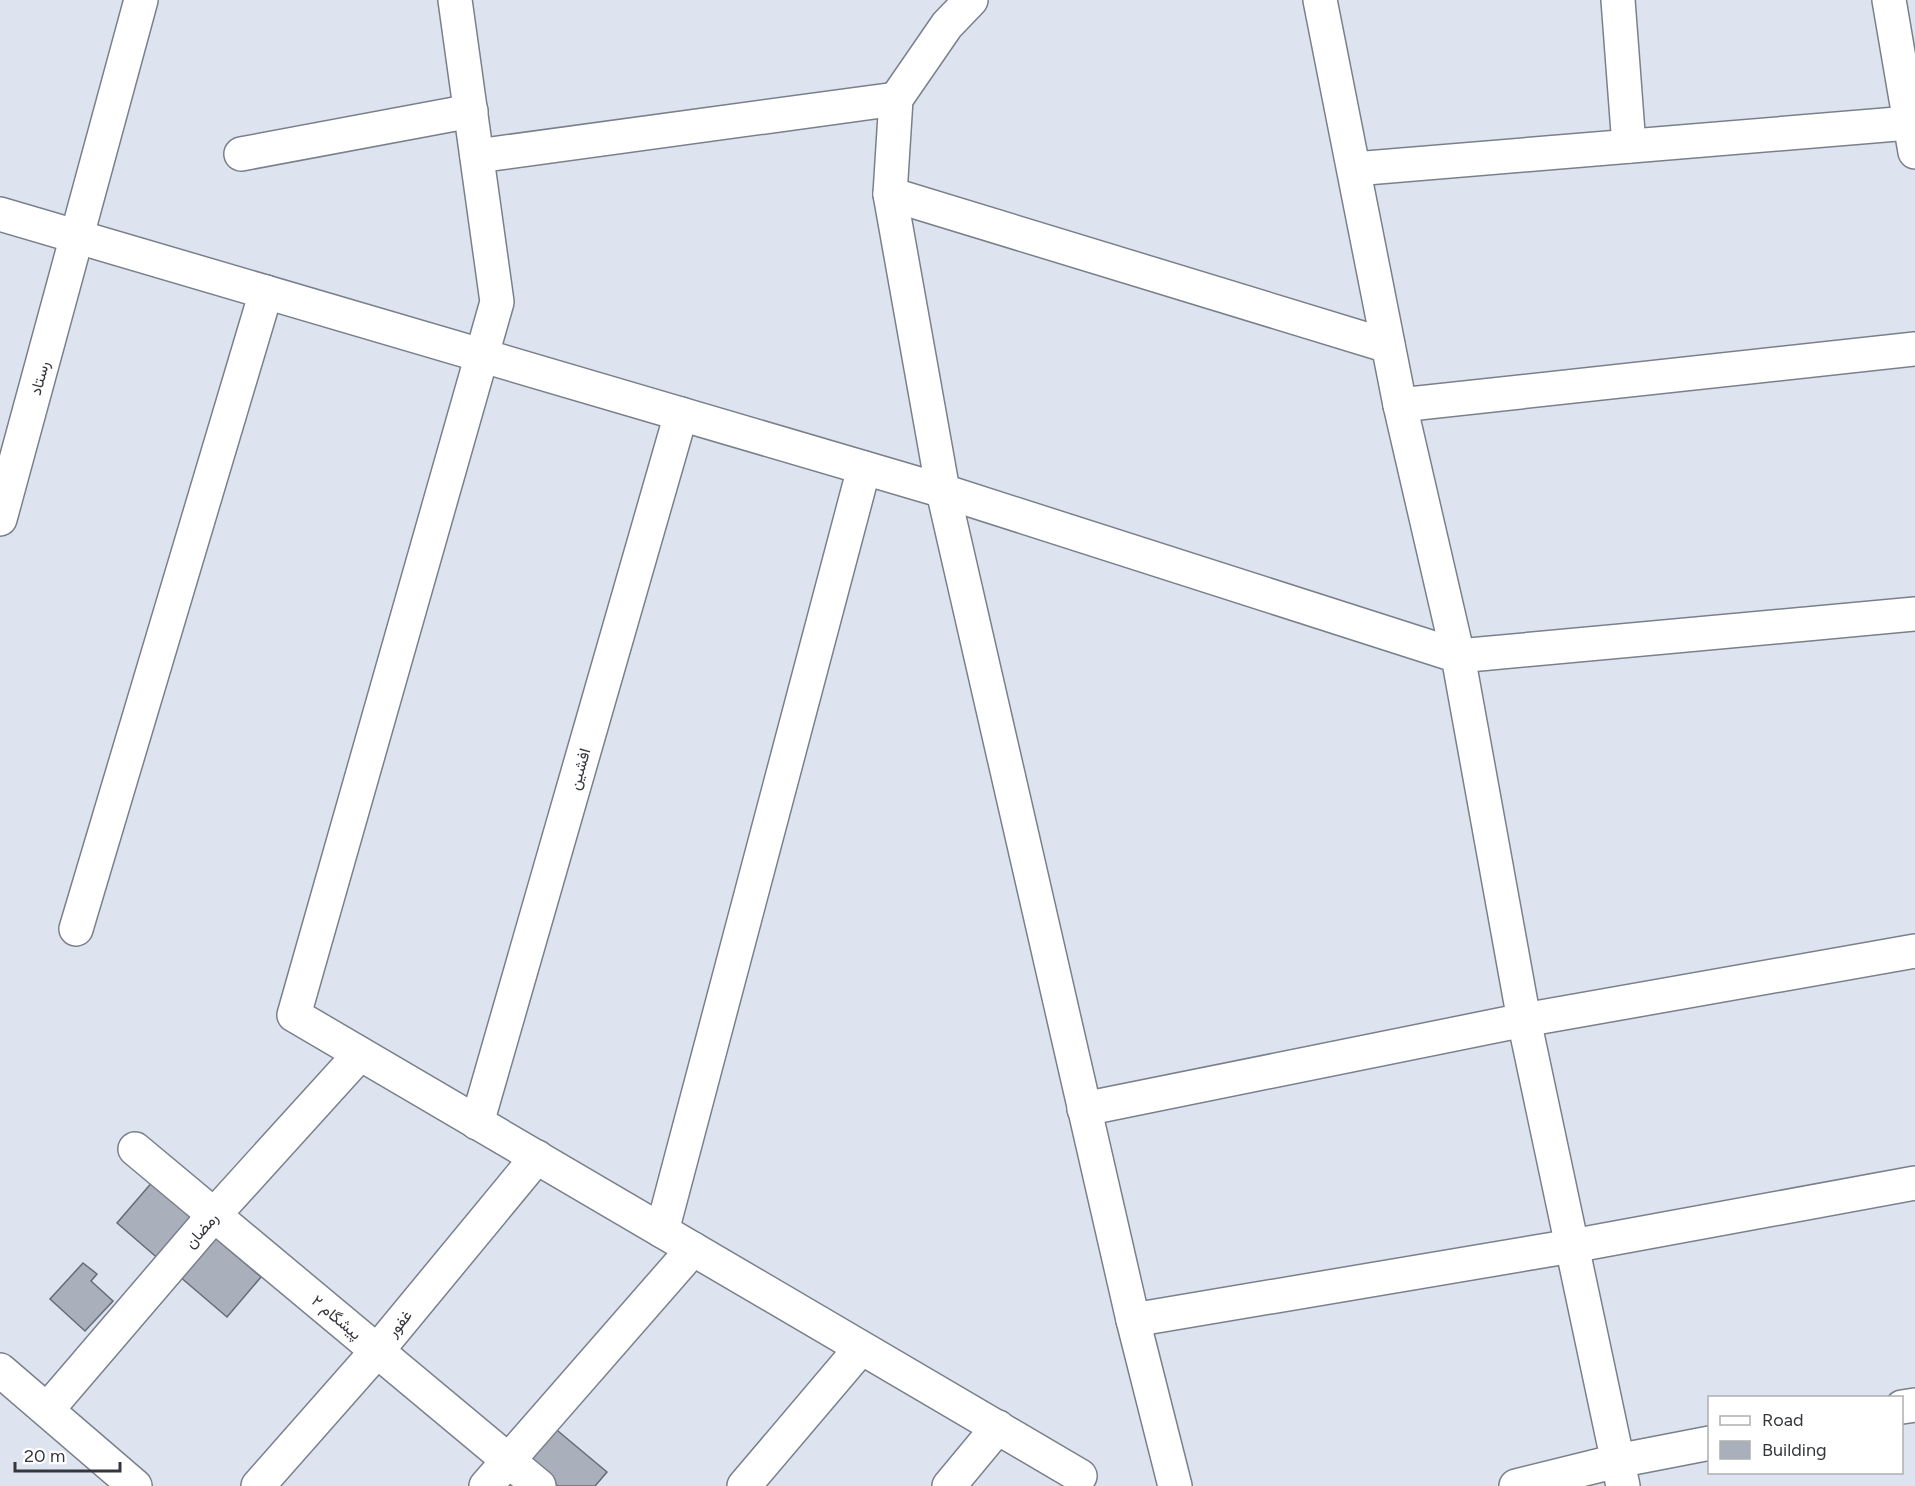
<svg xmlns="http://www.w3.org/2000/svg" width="1915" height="1486" font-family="Figtree,Vazirmatn,sans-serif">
	<rect width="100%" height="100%" fill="#dde4f0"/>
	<g fill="#a9b0bb" stroke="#656c76" stroke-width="1.5">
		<polygon points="154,1180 199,1217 161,1261 117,1223"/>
		<polygon points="213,1236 261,1277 227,1317 179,1276"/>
		<polygon points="83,1263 97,1274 91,1281 113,1301 85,1331 50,1299"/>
		<polygon points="552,1426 607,1472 595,1486 558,1486 525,1459"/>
	</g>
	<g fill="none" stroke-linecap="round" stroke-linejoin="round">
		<g stroke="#7a808b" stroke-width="36">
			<g id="minor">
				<polyline points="455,0 497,302 294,1015 1080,1476"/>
				<polyline points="971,0 947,25 896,99 890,194 943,491 1133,1320 1175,1486"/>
				<polyline points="1320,0 1400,405 1458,656 1524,1020 1623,1486"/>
				<polyline points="1618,0 1629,146"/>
				<polyline points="1889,0 1915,152"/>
				<polyline points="241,154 471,111"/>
				<polyline points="477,156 896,99"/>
				<polyline points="1354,169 1909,123"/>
				<polyline points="890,194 1388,346"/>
				<polyline points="0,214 943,491 1458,656 1915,614"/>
				<polyline points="1400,405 1915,349"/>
				<polyline points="0,519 141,0"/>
				<polyline points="76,929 266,292"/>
				<polyline points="1084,1109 1524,1020 1915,951"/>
				<polyline points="477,1123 681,414"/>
				<polyline points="135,1149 539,1486"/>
				<polyline points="662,1231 864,468"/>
				<polyline points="1133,1320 1572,1246 1915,1183"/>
				<polyline points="0,1370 135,1486"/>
				<polyline points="1902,1407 1915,1405"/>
				<polyline points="47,1410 214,1215 360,1054"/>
				<polyline points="258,1486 377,1351 537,1157"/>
				<polyline points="486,1486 693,1249"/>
				<polyline points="744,1486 861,1348"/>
				<polyline points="949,1486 998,1427"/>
				<polyline points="1516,1486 1617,1461 1710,1443"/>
			</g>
		</g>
		<use href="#minor" stroke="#fff" stroke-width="33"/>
	</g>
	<g text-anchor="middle" stroke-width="4.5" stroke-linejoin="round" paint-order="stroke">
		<g font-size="16" fill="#35373c" stroke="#fff">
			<text transform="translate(39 378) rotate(-75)" y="6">رستاد</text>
			<text transform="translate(579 769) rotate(-74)" y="6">افشین</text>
			<text transform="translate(201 1230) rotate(-49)" y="6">رمضان</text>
			<text transform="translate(337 1317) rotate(40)" y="6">پیشگام ۲</text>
			<text transform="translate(399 1323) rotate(-51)" y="6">غفور</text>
		</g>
	</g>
	<rect x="1708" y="1396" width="195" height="78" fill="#ffffff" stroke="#aeafb1" stroke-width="1.5"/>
	<rect x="1720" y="1416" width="30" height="9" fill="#ffffff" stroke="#aeafb1" stroke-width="1.5"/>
	<text x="1762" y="1426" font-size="18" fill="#35373c">Road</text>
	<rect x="1720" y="1441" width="30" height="18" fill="#a9b0bb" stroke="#aeafb1" stroke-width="1.5"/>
	<text x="1762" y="1456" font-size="18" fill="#35373c">Building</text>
	<path d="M15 1462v9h105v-9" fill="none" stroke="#35373c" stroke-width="3"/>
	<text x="24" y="1462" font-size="18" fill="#35373c" stroke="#ffffff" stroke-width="4.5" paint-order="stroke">20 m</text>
</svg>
